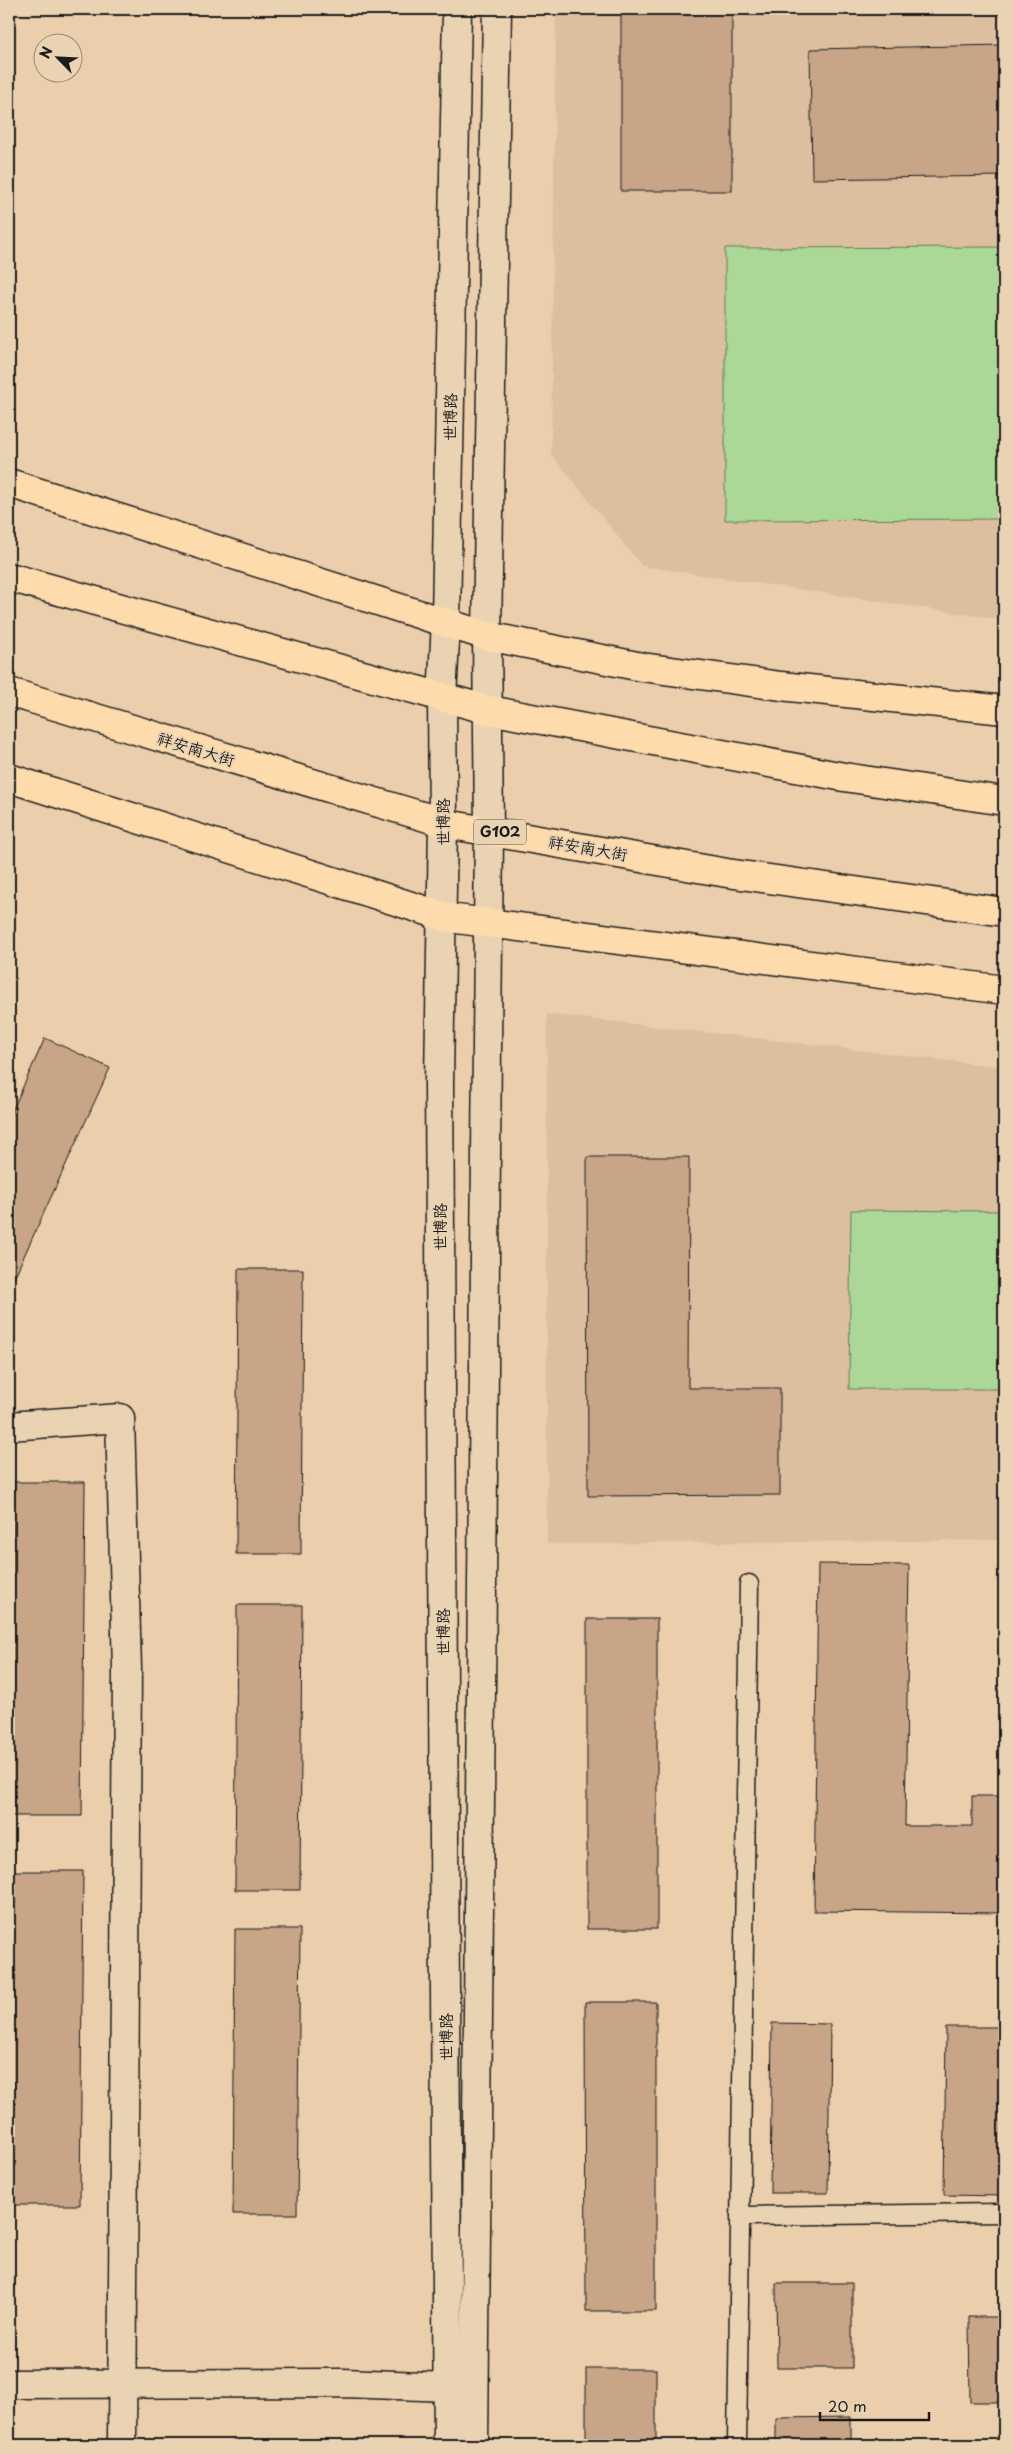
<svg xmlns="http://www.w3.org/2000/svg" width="1013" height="2454" font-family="'Playpen Sans','LXGW WenKai TC',sans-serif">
	<rect width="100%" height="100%" fill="#ebceac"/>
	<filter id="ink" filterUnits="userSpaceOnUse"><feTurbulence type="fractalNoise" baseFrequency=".02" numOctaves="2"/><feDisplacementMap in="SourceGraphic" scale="10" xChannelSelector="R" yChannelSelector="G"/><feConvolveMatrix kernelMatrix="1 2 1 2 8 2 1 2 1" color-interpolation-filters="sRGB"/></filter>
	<g filter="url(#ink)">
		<g fill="#dcbf9e">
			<polygon points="556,9 1004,9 1004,620 642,566 551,454"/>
			<polygon points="547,1014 1004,1067 1004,1540 547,1544"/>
		</g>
		<g fill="#abd897" stroke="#647a5a">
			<polygon points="1004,247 1004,519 725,520 725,248"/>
			<polygon points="851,1210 1004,1211 1004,1389 849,1389"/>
		</g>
		<g fill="#c7a586" stroke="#1c1c1c">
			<rect x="621" y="9" width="111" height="182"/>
			<polygon points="1004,45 1004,176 812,179 810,49"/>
			<polygon points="45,1038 110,1068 9,1289 9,1118"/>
			<polygon points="587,1157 689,1157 688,1388 780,1388 780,1495 588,1496"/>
			<polygon points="238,1269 303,1269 301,1554 236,1554"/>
			<polygon points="14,1482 85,1482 82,1816 11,1816"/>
			<polygon points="818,1564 909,1565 905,1826 972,1826 972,1796 1004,1796 1004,1913 814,1911"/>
			<polygon points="237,1605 302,1605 300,1890 235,1890"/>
			<rect x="587" y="1619" width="70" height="310"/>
			<polygon points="12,1871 83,1871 80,2205 9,2205"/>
			<polygon points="235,1929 300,1929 297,2214 233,2214"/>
			<polygon points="585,2002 656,2002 656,2311 586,2311"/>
			<polygon points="772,2023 830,2024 828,2193 770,2193"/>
			<polygon points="946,2027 1004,2027 1002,2196 944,2195"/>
			<polygon points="776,2283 852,2283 852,2368 777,2368"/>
			<polygon points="969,2317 1004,2317 1004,2402 970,2402"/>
			<rect x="586" y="2369" width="70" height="76"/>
			<polygon points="851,2417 851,2445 776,2445 776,2418"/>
		</g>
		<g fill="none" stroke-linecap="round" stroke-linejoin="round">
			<g stroke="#1c1c1c" stroke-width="21">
				<g id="service">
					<polyline points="740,2216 1004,2213"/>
					<polyline points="737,2445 749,1584"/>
				</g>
			</g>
			<g stroke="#1c1c1c" stroke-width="31">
				<g id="minor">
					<polyline points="9,1426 120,1418 127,1669 122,2445"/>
					<polyline points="9,2384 343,2383 449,2387"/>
				</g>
			</g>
			<g stroke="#1c1c1c" stroke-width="31">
				<g id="secondary">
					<polyline points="448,2445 439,1082 443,822 442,698 446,621 457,9"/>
					<polyline points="474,2445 489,830 487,636 497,9"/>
				</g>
			</g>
			<g stroke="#1c1c1c" stroke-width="31">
				<g id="trunk">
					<polyline points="9,483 487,636 642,667 781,686 1004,710"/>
					<polyline points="9,577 489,710 844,777 1004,801"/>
					<polyline points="9,692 452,825 727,873 1004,912"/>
					<polyline points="9,778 449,918 1004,990"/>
				</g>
			</g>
			<use href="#service" stroke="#ead3b3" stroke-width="18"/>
			<use href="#minor" stroke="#ead3b3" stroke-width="28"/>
			<use href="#secondary" stroke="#ead3b3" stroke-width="28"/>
			<use href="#trunk" stroke="#fedbac" stroke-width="28"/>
		</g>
	</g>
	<g text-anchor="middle" stroke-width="4" stroke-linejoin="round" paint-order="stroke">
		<rect fill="#ead3b3" stroke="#5a5349" stroke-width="1" x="474" y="819.5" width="52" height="25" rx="4"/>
		<g font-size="15" font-weight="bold" fill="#1c1c1c">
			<text x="500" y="837">G102</text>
		</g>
		<g font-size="16" fill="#1c1c1c" stroke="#ead3b3">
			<text transform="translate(450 417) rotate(-89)" y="6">世博路</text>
			<text transform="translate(196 749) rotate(17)" y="6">祥安南大街</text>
			<text transform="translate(443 822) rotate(-90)" y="6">世博路</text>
			<text transform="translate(588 848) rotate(10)" y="6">祥安南大街</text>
			<text transform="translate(440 1227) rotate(-90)" y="6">世博路</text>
			<text transform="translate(443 1632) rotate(-90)" y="6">世博路</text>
			<text transform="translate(446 2037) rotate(-90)" y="6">世博路</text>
		</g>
	</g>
	<rect width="1013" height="2454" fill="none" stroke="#ead3b3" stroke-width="30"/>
	<rect x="15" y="15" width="983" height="2424" fill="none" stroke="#1c1c1c" stroke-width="2" filter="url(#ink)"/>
	<g transform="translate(58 58) rotate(294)"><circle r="24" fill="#ead3b3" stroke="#988a77"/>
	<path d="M0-4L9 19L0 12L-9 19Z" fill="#1c1c1c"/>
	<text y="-8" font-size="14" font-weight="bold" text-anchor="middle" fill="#1c1c1c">N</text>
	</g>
	<path d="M820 2412v8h109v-8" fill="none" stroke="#1c1c1c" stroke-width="2.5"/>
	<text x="828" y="2412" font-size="15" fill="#1c1c1c" stroke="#ead3b3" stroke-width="4" paint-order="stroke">20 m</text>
</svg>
